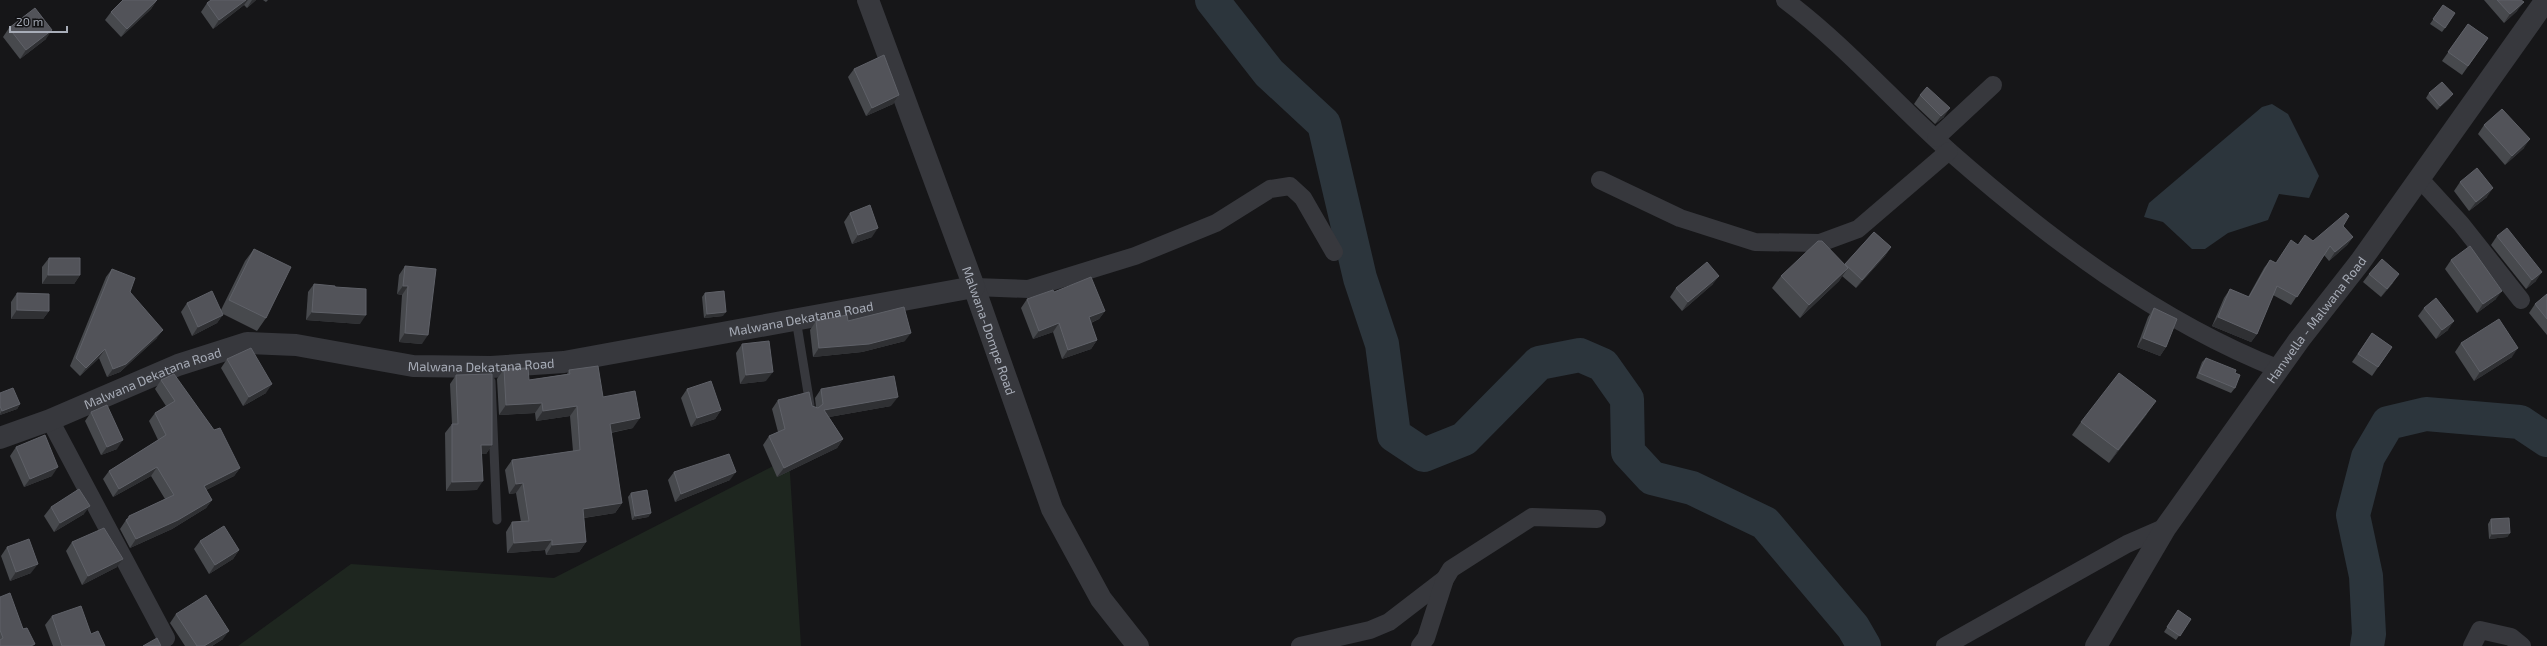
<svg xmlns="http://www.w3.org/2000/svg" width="2547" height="646" font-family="'Exo 2',sans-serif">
	<rect width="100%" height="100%" fill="#161618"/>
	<polygon fill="#1e261f" points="789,458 801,646 238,646 351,564 554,578"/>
	<polygon fill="#2c353c" points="2272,104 2288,114 2319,176 2309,198 2279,194 2268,220 2228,233 2205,249 2192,249 2163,222 2144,217 2149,203 2262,107"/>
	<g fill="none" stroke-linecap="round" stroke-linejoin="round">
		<g stroke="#2c353c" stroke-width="34">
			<polyline points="1212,0 1269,73 1324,124 1360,278 1382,344 1394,435 1424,455 1464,439 1539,363 1580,355 1603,365 1627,399 1628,452 1652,478 1692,488 1765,523 1853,627 1864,646"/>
			<polyline points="2367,646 2369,634 2366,576 2353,515 2368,457 2388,423 2426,414 2520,422 2547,440"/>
		</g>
		<g stroke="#37383d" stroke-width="9">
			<polyline points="796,319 810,405"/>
			<polyline points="491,381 497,520"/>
		</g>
		<g stroke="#37383d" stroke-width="18">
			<path d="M 1785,0 C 1845,45 1894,102 1950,152 C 2048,238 2157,321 2279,369"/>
			<polyline points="1936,138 1993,85"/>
			<polyline points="2419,178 2461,224 2521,300"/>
			<polyline points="1600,180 1680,218 1755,242 1820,243 1858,229 1949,151"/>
			<polyline points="974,287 1028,289 1135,256 1216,223 1270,189 1290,186 1303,198 1334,252"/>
			<polyline points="50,420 166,638"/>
			<polyline points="1300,646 1370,630 1389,622 1445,579"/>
			<polyline points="1420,646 1426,638 1445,579 1451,569 1532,517 1597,519"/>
			<polyline points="1945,646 2127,544 2166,527"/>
			<polyline points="2472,646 2480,630 2511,637 2522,646"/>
		</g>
		<g stroke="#37383d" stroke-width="22">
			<path id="s1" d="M 868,0 L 974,287 L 1052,509 L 1101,599 L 1138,646"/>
			<path id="s2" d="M 0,438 L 50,420 L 178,365 L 247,343 L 296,345 L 413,366 L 491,367 L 564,362 L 974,287"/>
			<path id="s3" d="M 2096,646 L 2166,527 L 2299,340 L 2360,262 L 2546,0"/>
		</g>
	</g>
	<g fill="#47494d">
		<polygon points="157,0 151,9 121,37 105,20 111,12"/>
		<polygon points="211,0 256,0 247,8 244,5 213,29 201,12 207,3"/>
		<polygon points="263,0 268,0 266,2"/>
		<polygon points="2484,0 2521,0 2517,11 2504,23"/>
		<polygon points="2443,5 2445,28 2442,32 2430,24"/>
		<polygon points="2468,24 2488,38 2462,75 2442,61"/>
		<polygon points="9,28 46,39 20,59 3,37"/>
		<polygon points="854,69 899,95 893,104 866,116 848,77"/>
		<polygon points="2429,93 2450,98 2437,110 2426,98"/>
		<polygon points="1920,95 1944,117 1935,124 1914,104"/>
		<polygon points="2484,125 2524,148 2505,165 2478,134"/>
		<polygon points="2460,182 2487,197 2469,211 2454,191"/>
		<polygon points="850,213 872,237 852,244 844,222"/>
		<polygon points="2343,226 2353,237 2347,245 2329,261 2324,255 2291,305 2273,295 2257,334 2251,342 2212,326 2224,298 2230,289 2248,297 2264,268 2270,260 2276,263 2298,245 2313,241"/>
		<polygon points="1874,232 1891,247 1885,256 1856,288 1842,276 1839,281 1800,318 1772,288 1781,276 1844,265"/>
		<polygon points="2497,236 2536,281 2526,289 2491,245"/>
		<polygon points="254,249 266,318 257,331 223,314 217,323 192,336 181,312 187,303 221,310 245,261"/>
		<polygon points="49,258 80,275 74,284 42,284 42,267"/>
		<polygon points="2451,260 2496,299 2477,313 2445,269"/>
		<polygon points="405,266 422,344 399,342 402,295 397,294 399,275"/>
		<polygon points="112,269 130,292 157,338 120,372 107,377 99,358 80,376 70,366 106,277"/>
		<polygon points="2369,274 2393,283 2381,297 2363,282"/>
		<polygon points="314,284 335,287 360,324 306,320 308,292"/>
		<polygon points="1713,284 1682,311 1670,297 1676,288"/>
		<polygon points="1054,292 1105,311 1099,319 1091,323 1097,340 1091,349 1062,359 1053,332 1033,339 1021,308 1027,299"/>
		<polygon points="17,293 49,311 43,319 11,319 11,302"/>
		<polygon points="705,293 723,316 704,318 702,297"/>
		<polygon points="2547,294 2547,335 2529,313 2535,304"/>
		<polygon points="2154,308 2166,347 2160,356 2137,347 2148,317"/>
		<polygon points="2424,308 2448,330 2436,339 2418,316"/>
		<polygon points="816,321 848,321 905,341 862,352 813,357 810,330"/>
		<polygon points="2372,333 2392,347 2372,376 2352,362"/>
		<polygon points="2461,343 2512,357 2474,381 2455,352"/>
		<polygon points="742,344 766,381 740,384 736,353"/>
		<polygon points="2206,358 2235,373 2235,388 2231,393 2196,378 2202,362"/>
		<polygon points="227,359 266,393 243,406 221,368"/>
		<polygon points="504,369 529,380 567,374 569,370 603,397 633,428 611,433 622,503 615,513 584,518 586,542 579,552 546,555 545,550 507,553 506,532 512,522 521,522 516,493 509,494 505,470 512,460 573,451 570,416 536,421 535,413 499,415 497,379"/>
		<polygon points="456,375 492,445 486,454 481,454 477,490 446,491 445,433 452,424 450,384"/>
		<polygon points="161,380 240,468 234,476 206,490 212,500 206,508 172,529 130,548 120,529 126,520 129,516 165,499 151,476 113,497 103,479 109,471 158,440 149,421 155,413 166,406 155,389"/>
		<polygon points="687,389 721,410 715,419 691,427 681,398"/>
		<polygon points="821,389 891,406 829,417 843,439 837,448 777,477 763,445 769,436 778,432 772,409 778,400 812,406 816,407 815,398"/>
		<polygon points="0,393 20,404 17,409 0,415"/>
		<polygon points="91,412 117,449 101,455 85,421"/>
		<polygon points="2147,414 2109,463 2072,435 2081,422"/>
		<polygon points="16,447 52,476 24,487 10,456"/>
		<polygon points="674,472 730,480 675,502 668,480"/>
		<polygon points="631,493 651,513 648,517 632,520 628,497"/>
		<polygon points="51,507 84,514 54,532 44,516"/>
		<polygon points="2491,519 2510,533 2507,537 2489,539 2488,524"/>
		<polygon points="200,541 239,550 233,559 209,574 194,549"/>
		<polygon points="72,542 117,567 82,585 66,551"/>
		<polygon points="7,547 31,573 10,581 1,556"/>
		<polygon points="0,597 35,644 33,646 0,646"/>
		<polygon points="2178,610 2191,619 2176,640 2164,632"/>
		<polygon points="176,614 223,639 212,646 185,646 170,623"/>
		<polygon points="52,616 91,634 105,646 53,646 45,625"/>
	</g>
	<g fill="#2f3033">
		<polygon points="157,0 151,9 121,37 127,29"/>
		<polygon points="246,0 248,0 244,5 213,29 219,20"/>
		<polygon points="252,0 256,0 247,8"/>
		<polygon points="2524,2 2517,11 2504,23 2510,14"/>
		<polygon points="52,30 46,39 20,59 26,50"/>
		<polygon points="2453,94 2450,98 2437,110 2440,106"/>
		<polygon points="899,95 893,104 866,116 872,108"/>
		<polygon points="1950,108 1944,117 1935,124 1941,116"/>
		<polygon points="2530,139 2524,148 2505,165 2512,156"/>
		<polygon points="2493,188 2487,197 2469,211 2476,202"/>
		<polygon points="878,228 872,237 852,244 858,235"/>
		<polygon points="2353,237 2347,245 2329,261 2335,252"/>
		<polygon points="1891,247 1885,256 1856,288 1862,280"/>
		<polygon points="1848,268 1839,281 1800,318 1809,305"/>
		<polygon points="2542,272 2536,281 2526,289 2532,280"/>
		<polygon points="2399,274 2393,283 2381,297 2387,289"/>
		<polygon points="48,275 80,275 74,284 42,284"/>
		<polygon points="1719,276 1713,284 1682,311 1688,302"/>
		<polygon points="403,286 408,286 402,295 397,294"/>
		<polygon points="2502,291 2496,299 2477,313 2483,304"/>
		<polygon points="17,310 49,311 43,319 11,319"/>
		<polygon points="1105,311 1099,319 1083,326 1089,317"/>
		<polygon points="312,312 366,315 360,324 306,320"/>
		<polygon points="726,312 723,316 704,318 707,314"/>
		<polygon points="223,315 217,323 192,336 198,327"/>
		<polygon points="2218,317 2257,334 2251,342 2212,326"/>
		<polygon points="2454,321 2448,330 2436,339 2442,330"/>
		<polygon points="1059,323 1053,332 1033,339 1039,331"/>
		<polygon points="163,330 157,338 120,372 107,377 113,369"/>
		<polygon points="405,333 428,335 422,344 399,342"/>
		<polygon points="911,333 905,341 862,352 813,357 819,348"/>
		<polygon points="2143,338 2166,347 2160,356 2137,347"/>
		<polygon points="1097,340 1091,349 1062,359 1068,350"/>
		<polygon points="2518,348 2512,357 2474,381 2480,372"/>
		<polygon points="105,349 99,358 80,376 86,368"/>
		<polygon points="773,372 766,381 740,384 746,375"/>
		<polygon points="272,384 266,393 243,406 249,397"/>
		<polygon points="898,397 891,406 818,419 824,410"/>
		<polygon points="2156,401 2147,414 2109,463 2118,450"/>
		<polygon points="542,403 535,413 499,415 506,405"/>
		<polygon points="20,404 17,409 0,415 0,414 2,411"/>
		<polygon points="577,406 570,416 536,421 543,411"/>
		<polygon points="721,410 715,419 691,427 697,418"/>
		<polygon points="640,418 633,428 603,434 610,424"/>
		<polygon points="843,439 837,448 777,477 784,468"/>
		<polygon points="123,440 117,449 101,455 107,447"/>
		<polygon points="481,445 492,445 486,454 475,454"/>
		<polygon points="58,467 52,476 24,487 30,479"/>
		<polygon points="157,467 151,476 113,497 119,489"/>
		<polygon points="240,468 234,476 198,494 204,486"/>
		<polygon points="736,472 730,480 675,502 681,494"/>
		<polygon points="483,481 477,490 446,491 452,482"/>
		<polygon points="523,483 516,493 509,494 516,484"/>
		<polygon points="212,500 206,508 172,529 130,548 136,539"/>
		<polygon points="622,503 615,513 576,519 583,509"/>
		<polygon points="90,506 84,514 54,532 60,523"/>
		<polygon points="651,513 648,517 632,520 635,516"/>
		<polygon points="2510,533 2507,537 2489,539 2492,534"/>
		<polygon points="552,540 545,550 507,553 514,543"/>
		<polygon points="586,542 579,552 546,555 552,545"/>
		<polygon points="239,550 233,559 209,574 215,565"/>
		<polygon points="123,559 117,567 82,585 88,576"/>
		<polygon points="38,564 31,573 10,581 16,572"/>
		<polygon points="229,631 223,639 212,646 204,646"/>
	</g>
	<g fill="#525359" stroke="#5f6168">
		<polygon points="123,0 157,0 127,29 111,12"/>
		<polygon points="211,0 246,0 219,20 207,3"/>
		<polygon points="2497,0 2521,0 2524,2 2510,14"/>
		<polygon points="2443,5 2455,13 2445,28 2433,19"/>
		<polygon points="35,8 52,30 26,50 9,28"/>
		<polygon points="2468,24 2488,38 2468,66 2448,52"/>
		<polygon points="884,55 899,95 872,108 854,69"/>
		<polygon points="2442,82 2453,94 2440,106 2429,93"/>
		<polygon points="1927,87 1950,108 1941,116 1920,95"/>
		<polygon points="2502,109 2530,139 2512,156 2484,125"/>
		<polygon points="2477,168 2493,188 2476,202 2460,182"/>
		<polygon points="870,205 878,228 858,235 850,213"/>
		<polygon points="2346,213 2349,216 2343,226 2353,237 2335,252 2330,246 2297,297 2277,286 2257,334 2218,317 2230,289 2249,297 2270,260 2276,263 2291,240 2298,245 2305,235 2313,241"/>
		<polygon points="2507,228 2542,272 2532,280 2497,236"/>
		<polygon points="1874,232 1891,247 1862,280 1845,264"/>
		<polygon points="1818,241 1822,241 1848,268 1809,305 1781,276"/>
		<polygon points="2470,246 2502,291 2483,304 2451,260"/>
		<polygon points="254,249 291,267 266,318 229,300"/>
		<polygon points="49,258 80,258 80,275 48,275"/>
		<polygon points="2382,259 2399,274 2387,289 2369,274"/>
		<polygon points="1707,262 1719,276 1688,302 1676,288"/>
		<polygon points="405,266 436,269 428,335 405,333 408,286 403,286"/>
		<polygon points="112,269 135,278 130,292 163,330 126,364 113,369 105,349 86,368 76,358"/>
		<polygon points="1091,277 1105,311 1089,317 1097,340 1068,350 1059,323 1039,331 1027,299 1053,290 1054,292"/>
		<polygon points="314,284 335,286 335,287 366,289 366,315 312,312"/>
		<polygon points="212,291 223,315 198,327 187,303"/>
		<polygon points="724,291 726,312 707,314 705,293"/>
		<polygon points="17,293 49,294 49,311 17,310"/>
		<polygon points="2547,294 2547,319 2535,304"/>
		<polygon points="2436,298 2454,321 2442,330 2424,308"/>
		<polygon points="904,307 911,333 869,344 819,348 816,321 847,315 848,321"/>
		<polygon points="2154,308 2177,319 2166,347 2143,338"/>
		<polygon points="2499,319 2518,348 2480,372 2461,343"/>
		<polygon points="2372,333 2392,347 2378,367 2358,354"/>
		<polygon points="769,341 773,372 746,375 742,344"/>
		<polygon points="251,348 272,384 249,397 227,359"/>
		<polygon points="2206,358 2236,370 2235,373 2240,375 2235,388 2199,373"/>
		<polygon points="598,366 603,397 635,391 640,418 610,424 622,503 583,509 586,542 552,545 552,540 514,543 512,522 529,521 523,483 516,484 512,460 580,450 577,406 543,411 542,403 506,405 504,369 528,368 529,380 570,374 569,370"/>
		<polygon points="2119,373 2156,401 2118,450 2081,422"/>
		<polygon points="174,374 214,430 220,428 240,468 204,486 212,500 178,520 136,539 126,520 129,518 129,516 174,495 157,467 119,489 109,471 166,435 155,413 175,401 161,380"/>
		<polygon points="492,374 492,445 481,445 483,481 452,482 452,424 458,424 456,375"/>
		<polygon points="894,376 898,397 824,410 843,439 784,468 769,436 785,429 778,400 809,392 812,406 818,408 823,404 821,389"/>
		<polygon points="711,381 721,410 697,418 687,389"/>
		<polygon points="13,388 20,404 2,411 0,406 0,393"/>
		<polygon points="107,405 123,440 107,447 91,412"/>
		<polygon points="45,435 58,467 30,479 16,447"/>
		<polygon points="729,454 736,472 681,494 674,472"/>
		<polygon points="79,489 90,506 60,523 51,507"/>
		<polygon points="647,490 651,513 635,516 631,493"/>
		<polygon points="2509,518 2510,533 2492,534 2491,519"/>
		<polygon points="224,526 239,550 215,565 200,541"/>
		<polygon points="104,528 123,559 88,576 72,542"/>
		<polygon points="29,539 38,564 16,572 7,547"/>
		<polygon points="10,593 23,629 27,628 35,644 30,646 0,646 0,640 3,638 0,630 0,597"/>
		<polygon points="206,595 229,631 204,646 197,646 176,614"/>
		<polygon points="81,606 91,634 98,631 105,646 62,646 52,616"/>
		<polygon points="2178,610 2191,619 2180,636 2167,627"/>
		<polygon points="157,638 161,646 143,646"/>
	</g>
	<g text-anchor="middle" stroke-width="3" stroke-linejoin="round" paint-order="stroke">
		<g font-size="13" fill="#a8adb8" stroke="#111113">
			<text dy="5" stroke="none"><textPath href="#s2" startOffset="825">Malwana Dekatana Road</textPath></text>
			<text dy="5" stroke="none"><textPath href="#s3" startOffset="394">Hanwella - Malwana Road</textPath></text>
			<text dy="5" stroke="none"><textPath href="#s1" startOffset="352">Malwana-Dompe Road</textPath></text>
			<text dy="5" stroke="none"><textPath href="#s2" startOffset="501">Malwana Dekatana Road</textPath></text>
			<text dy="5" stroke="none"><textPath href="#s2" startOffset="164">Malwana Dekatana Road</textPath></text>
		</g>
	</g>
	<path d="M10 26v6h57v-6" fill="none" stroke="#a8adb8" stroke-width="2"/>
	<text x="16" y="26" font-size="12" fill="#a8adb8" stroke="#111113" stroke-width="3" paint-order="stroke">20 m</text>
</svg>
